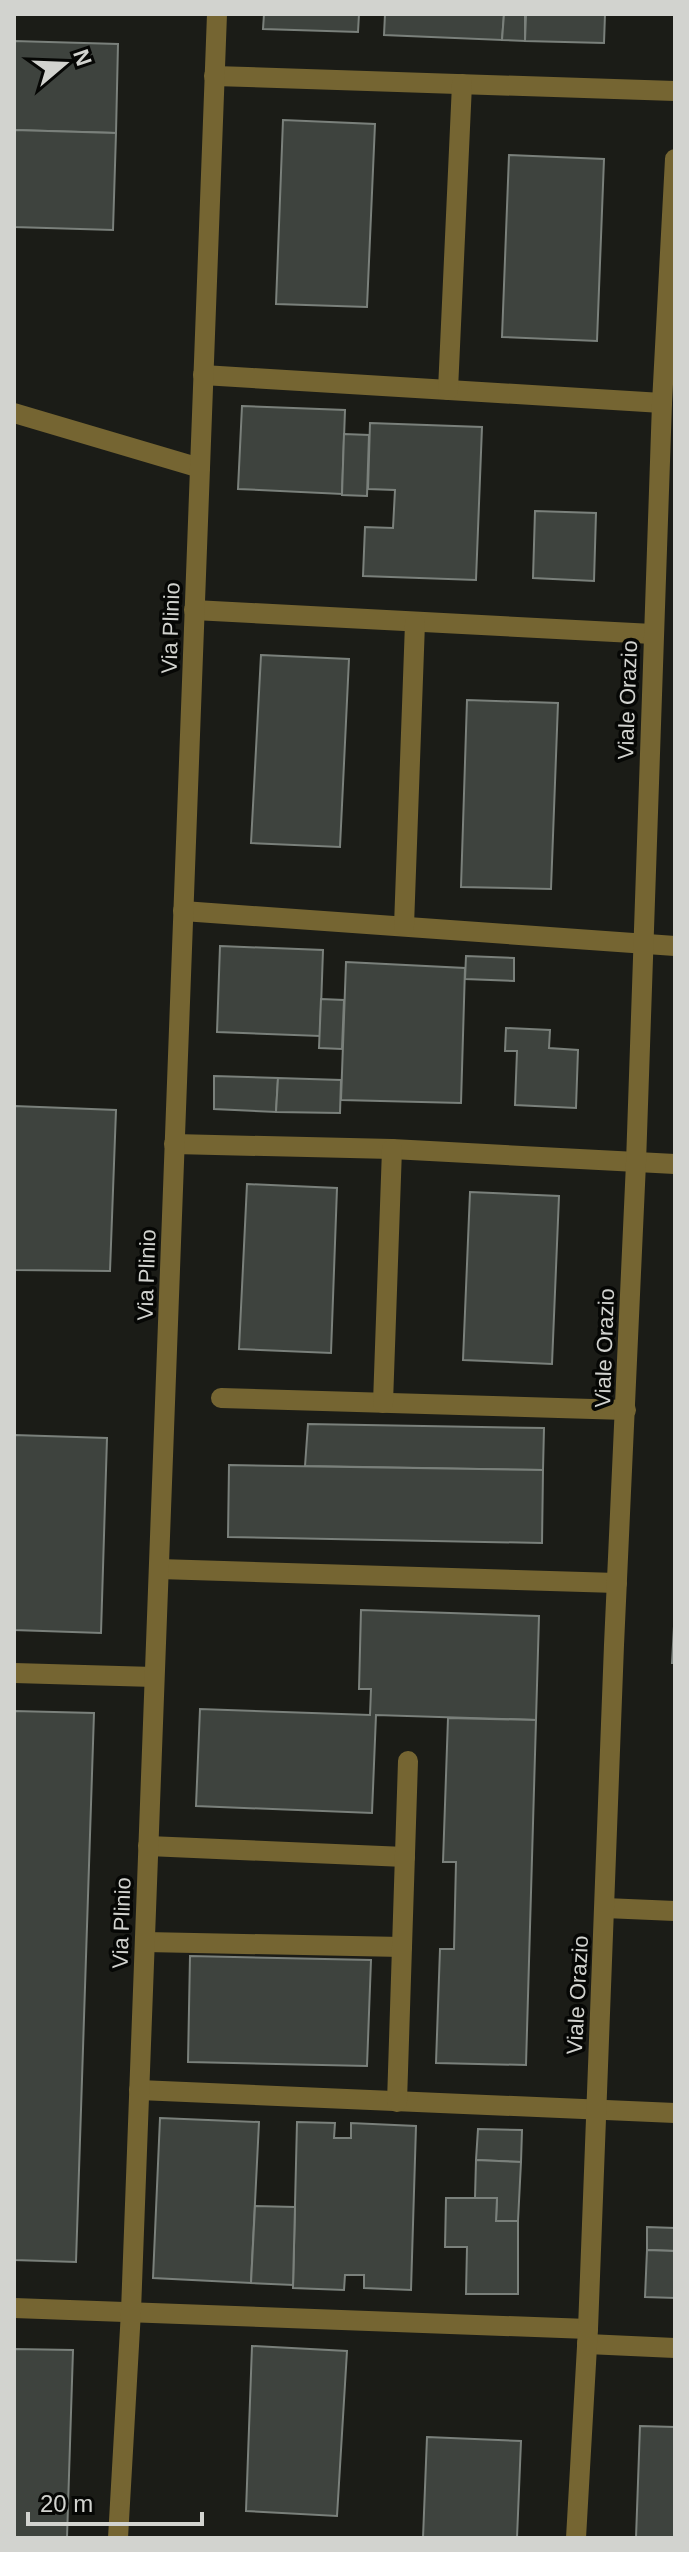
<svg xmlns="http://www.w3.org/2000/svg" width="689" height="2552" font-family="Helvetica,sans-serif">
	<rect width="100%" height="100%" fill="#1b1c17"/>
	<g fill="#3e433e" stroke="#7a807b" stroke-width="2">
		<polygon points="264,14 359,14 358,32 263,29"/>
		<polygon points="385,14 504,14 502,40 384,35"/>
		<polygon points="504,14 525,15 525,41 502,40"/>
		<polygon points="526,14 605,14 604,43 525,41"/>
		<polygon points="14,41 118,44 116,133 14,130"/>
		<polygon points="283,120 375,124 367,307 276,304"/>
		<polygon points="14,130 116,133 113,230 14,227"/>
		<polygon points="509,155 604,159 597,341 502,337"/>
		<polygon points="242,406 345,410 342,494 238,489"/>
		<polygon points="370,423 482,427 476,580 363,576 365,527 393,528 395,490 368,489"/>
		<polygon points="344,434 369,435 367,496 342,495"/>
		<polygon points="535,511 596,513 594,581 533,578"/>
		<polygon points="261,655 349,659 340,847 251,843"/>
		<polygon points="467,700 558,703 551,889 461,887"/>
		<polygon points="220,946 323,950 320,1036 217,1032"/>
		<polygon points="466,956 514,958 514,981 465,979"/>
		<polygon points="346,962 465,968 461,1103 341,1100"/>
		<polygon points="321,999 344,1000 342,1049 319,1048"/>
		<polygon points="506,1028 550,1030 549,1048 578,1050 576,1108 515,1105 517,1051 505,1051"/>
		<polygon points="214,1076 278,1078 276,1112 214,1109"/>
		<polygon points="278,1078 341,1080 340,1113 276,1112"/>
		<polygon points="14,1106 116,1110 110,1271 14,1270"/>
		<polygon points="247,1184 337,1188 331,1353 239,1349"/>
		<polygon points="470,1192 559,1196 552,1364 463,1360"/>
		<polygon points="308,1424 544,1428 543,1470 305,1466"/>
		<polygon points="14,1435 107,1438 101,1633 14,1630"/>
		<polygon points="229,1465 543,1470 542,1543 228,1537"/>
		<polygon points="675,1608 675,1663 672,1663"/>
		<polygon points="361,1610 539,1616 536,1720 376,1715 372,1813 196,1806 200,1709 370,1715 371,1689 359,1689"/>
		<polygon points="14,1711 94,1713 76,2262 14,2260"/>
		<polygon points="448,1718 536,1720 526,2065 436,2063 440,1949 454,1949 456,1862 443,1862"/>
		<polygon points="190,1956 371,1960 367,2066 188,2062"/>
		<polygon points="160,2118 259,2122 251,2283 153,2278"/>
		<polygon points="297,2122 335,2123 334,2138 351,2138 351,2123 416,2126 411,2290 364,2288 364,2275 345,2275 344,2290 293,2288"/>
		<polygon points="478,2129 522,2130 521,2162 476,2160"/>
		<polygon points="476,2160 521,2162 518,2221 496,2221 497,2198 475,2198"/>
		<polygon points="446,2198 497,2198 496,2221 518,2221 518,2294 466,2294 467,2247 445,2247"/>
		<polygon points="255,2206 295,2207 293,2285 251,2283"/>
		<polygon points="647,2227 675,2228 675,2251 647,2250"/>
		<polygon points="647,2250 675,2251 675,2298 645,2297"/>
		<polygon points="252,2346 347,2351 337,2516 246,2511"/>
		<polygon points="14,2349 73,2350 67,2538 14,2538"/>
		<polygon points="640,2426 675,2427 675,2538 636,2538"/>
		<polygon points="427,2437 521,2441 517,2538 423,2538"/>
	</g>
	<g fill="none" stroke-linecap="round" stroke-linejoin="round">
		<g stroke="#756532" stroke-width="20">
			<polyline points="214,76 675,91"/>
			<polyline points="203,375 662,403"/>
			<polyline points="448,390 462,84"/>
			<polyline points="14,413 200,468"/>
			<polyline points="194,610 653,634"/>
			<polyline points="183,911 675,946"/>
			<polyline points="404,926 415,623"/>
			<polyline points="174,1144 392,1149 675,1164"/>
			<polyline points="221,1398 626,1410"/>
			<polyline points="383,1403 392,1149"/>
			<polyline points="159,1569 617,1583"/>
			<polyline points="14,1673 154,1677"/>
			<polyline points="148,1846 405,1857"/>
			<polyline points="605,1908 675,1911"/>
			<polyline points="145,1942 402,1947"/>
			<polyline points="139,2090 675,2113"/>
			<polyline points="397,2102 408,1761"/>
			<polyline points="14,2308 588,2329"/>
			<polyline points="587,2344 675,2348"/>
			<polyline points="118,2538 131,2311 217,14"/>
			<polyline points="576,2538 588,2329 614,1645 636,1163 662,403 675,159"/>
		</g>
	</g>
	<g text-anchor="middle" stroke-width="7" stroke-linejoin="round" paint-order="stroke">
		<g font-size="22" fill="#d2d3cf" stroke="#060705">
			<text transform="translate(170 628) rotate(-88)" y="8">Via Plinio</text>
			<text transform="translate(627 700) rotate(-88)" y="8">Viale Orazio</text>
			<text transform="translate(146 1275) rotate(-88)" y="8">Via Plinio</text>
			<text transform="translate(604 1348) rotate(-88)" y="8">Viale Orazio</text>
			<text transform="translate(121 1923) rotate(-88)" y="8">Via Plinio</text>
			<text transform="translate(577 1995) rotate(-87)" y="8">Viale Orazio</text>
		</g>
	</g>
	<rect width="689" height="2552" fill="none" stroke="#d2d3cf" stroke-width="32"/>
	<g transform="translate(64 64) rotate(71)" stroke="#060705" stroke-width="6" paint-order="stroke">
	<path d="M0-6L14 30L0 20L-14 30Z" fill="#d2d3cf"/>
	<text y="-12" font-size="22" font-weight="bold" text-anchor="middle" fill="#d2d3cf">N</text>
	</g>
	<path d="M28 2512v12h174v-12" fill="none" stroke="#d2d3cf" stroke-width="4"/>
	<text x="40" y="2512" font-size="24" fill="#d2d3cf" stroke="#060705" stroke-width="6" paint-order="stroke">20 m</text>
</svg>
